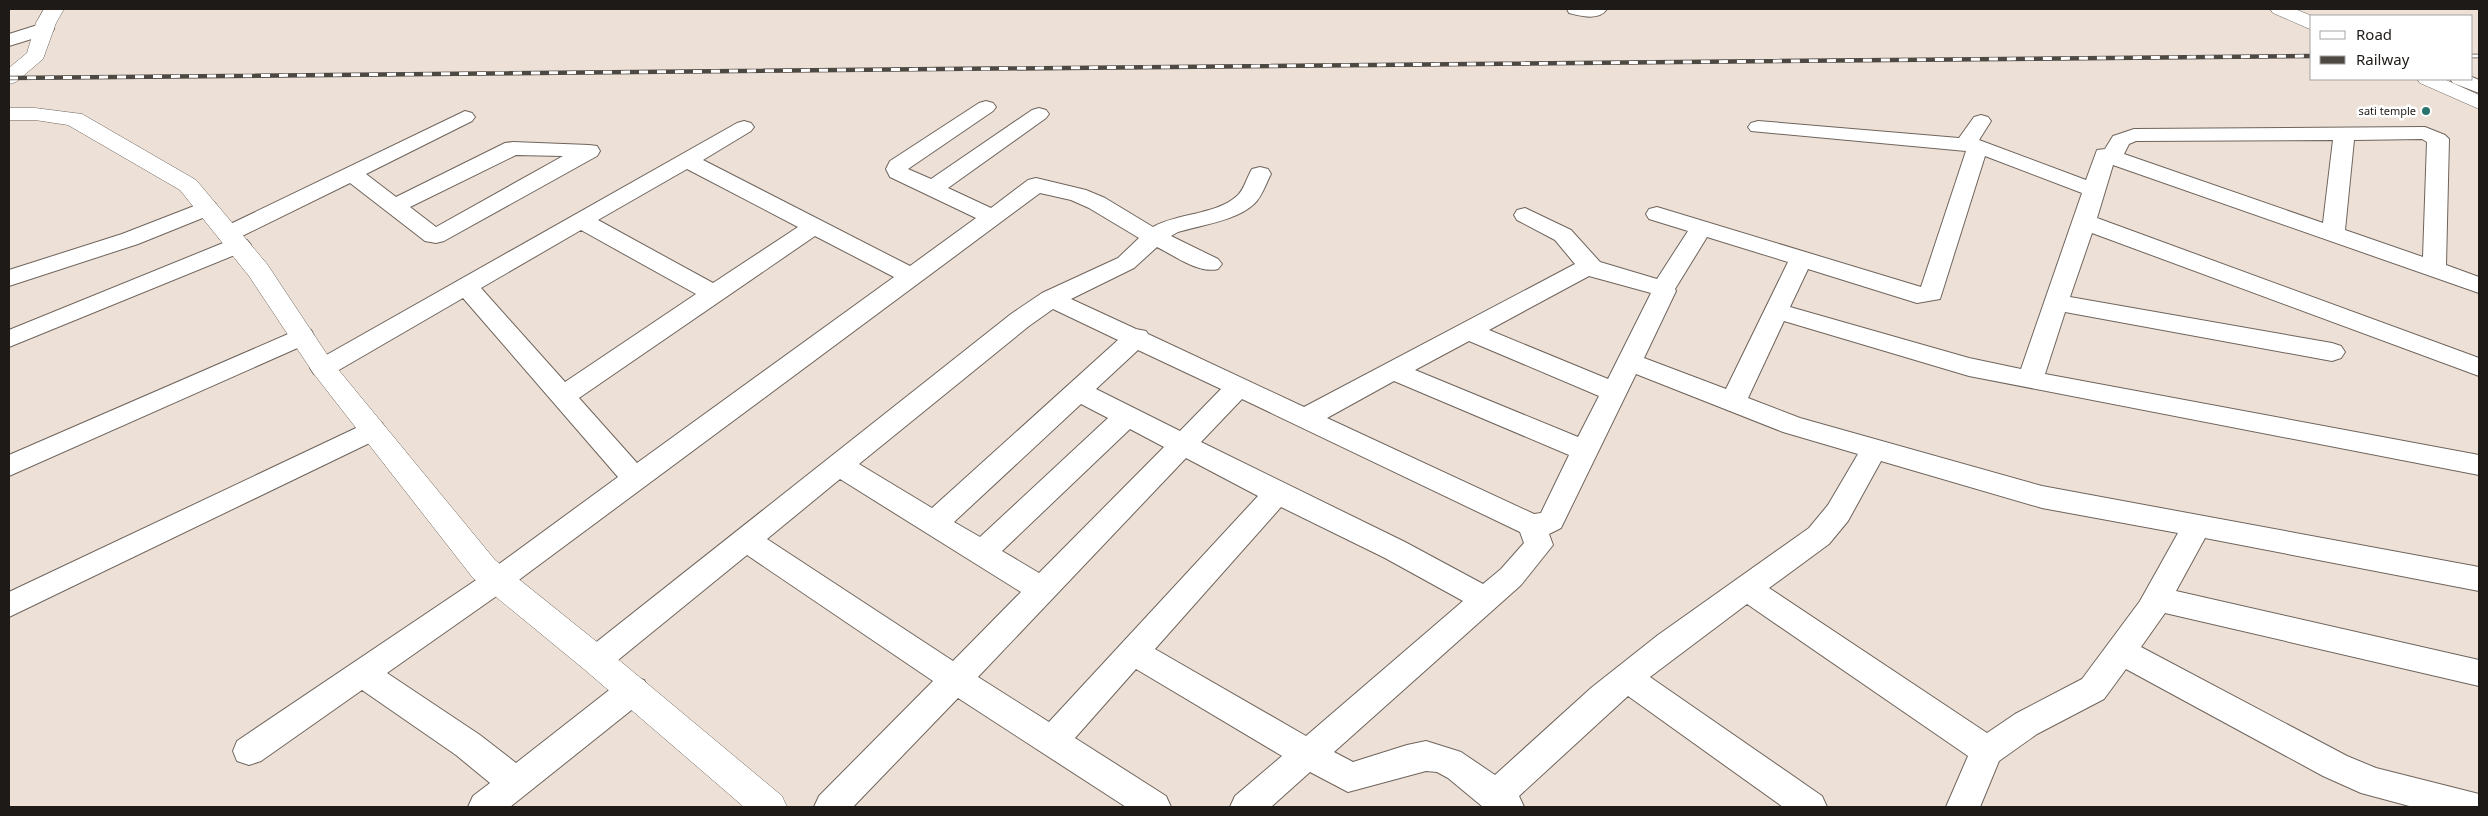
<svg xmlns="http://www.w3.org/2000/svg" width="2488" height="816" font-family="'Noto Sans',sans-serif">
	<rect width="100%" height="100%" fill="#ede1d7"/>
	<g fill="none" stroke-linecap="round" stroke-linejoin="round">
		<g stroke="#6f645c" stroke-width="2">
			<g id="street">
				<path d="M 1567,9 L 1607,9 C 1599,21 1581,16 1569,13 Z"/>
				<polygon points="44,23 51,25 54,29 51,33 9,46 9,34"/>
				<polygon points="2472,77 2479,80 2479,93 2453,83 2450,79 2472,79"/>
				<path d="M 986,101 L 993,103 L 996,107 L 993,111 L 908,169 L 931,179 L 1032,110 L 1039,108 L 1046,110 L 1049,114 L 1046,118 L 948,188 L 991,208 L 1028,180 L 1036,178 L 1086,190 L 1105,198 L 1153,227 C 1177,213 1216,215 1237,196 C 1244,190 1247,177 1252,169 L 1260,167 L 1268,169 L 1271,174 C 1266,183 1262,197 1254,204 C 1236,221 1201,225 1178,232 L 1171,236 L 1218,259 L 1222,264 L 1218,269 C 1199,274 1175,256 1157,247 L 1134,268 L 1071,299 L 1136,329 L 1146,331 L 1148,334 L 1304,407 L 1575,264 L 1555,240 L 1517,220 L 1514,215 L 1517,210 L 1525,208 L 1571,230 L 1600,262 L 1657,279 L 1688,231 L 1649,219 L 1646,214 L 1649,209 L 1657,207 L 1921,287 L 1966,151 L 1751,131 L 1748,127 L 1751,123 L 1758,121 L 1959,138 L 1974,117 L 1981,115 L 1988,117 L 1991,121 L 1979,140 L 2086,180 L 2097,150 L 2105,149 L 2113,136 L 2134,129 L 2425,127 L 2445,135 L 2449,139 L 2446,265 L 2479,277 L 2479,293 L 2113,165 L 2097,218 L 2479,358 L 2479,376 L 2092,233 L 2070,297 L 2332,343 L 2341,346 L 2345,352 L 2341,358 L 2332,361 L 2065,312 L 2045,374 L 2479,455 L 2479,475 L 1969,376 L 1784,321 L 1748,398 L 1800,418 L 2042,486 L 2479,567 L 2479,591 L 2205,538 L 2176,591 L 2479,660 L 2479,686 L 2165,613 L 2141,647 L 2347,756 L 2376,768 L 2479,794 L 2479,807 L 2413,807 L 2361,793 L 2323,776 L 2126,669 L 2104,699 L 2037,734 L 1999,761 L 1980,807 L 1946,807 L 1968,756 L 1747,604 L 1650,677 L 1822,796 L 1827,807 L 1783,807 L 1628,696 L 1519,796 L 1524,807 L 1483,807 L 1448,778 L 1437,772 L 1426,771 L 1348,792 L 1310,772 L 1271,807 L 1230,807 L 1235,796 L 1282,756 L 1136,669 L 1075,738 L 1166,796 L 1171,807 L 1126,807 L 958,698 L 853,807 L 814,807 L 819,796 L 933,681 L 747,555 L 607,669 L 596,673 L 585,669 L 580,660 L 585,651 L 1011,314 L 1042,293 L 1118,258 L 1139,238 L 1089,208 L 1071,200 L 1040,193 L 508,588 L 387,673 L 480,735 L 516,763 L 622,680 L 633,677 L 644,680 L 649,690 L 644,700 L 510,807 L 468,807 L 473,796 L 490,783 L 456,755 L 362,690 L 261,761 L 249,765 L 237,761 L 233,751 L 237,741 L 488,572 L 618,477 L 463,298 L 332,374 L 323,377 L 314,374 L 310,368 L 314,362 L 737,123 L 744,121 L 751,123 L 754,127 L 751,131 L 703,160 L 910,266 L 976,218 L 890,177 L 886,169 L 890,161 L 979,103 ZM 2422,139 L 2427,142 L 2423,257 L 2345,230 L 2354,140 ZM 2333,140 L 2323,223 L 2124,154 L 2129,144 L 2136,141 ZM 1985,156 L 2082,193 L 2021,369 L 1969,358 L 1790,307 L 1808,269 L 1917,303 L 1940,299 ZM 687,169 L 798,227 L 713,283 L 598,220 ZM 581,230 L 696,294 L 565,382 L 481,288 ZM 815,236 L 894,277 L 637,463 L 579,398 ZM 1707,237 L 1788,262 L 1726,389 L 1644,358 L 1676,291 L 1675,289 ZM 1589,276 L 1651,293 L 1608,379 L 1489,330 ZM 1053,309 L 1118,340 L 932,508 L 859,464 L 1029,326 ZM 1469,341 L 1599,396 L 1578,437 L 1415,370 ZM 1138,350 L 1221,389 L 1180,431 L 1096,389 ZM 1636,374 L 1783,432 L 1858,454 L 1828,505 L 1809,528 L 1658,635 L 1591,688 L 1495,775 L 1461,752 L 1426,741 L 1407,745 L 1353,762 L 1334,752 L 1521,585 L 1553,545 L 1549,534 L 1561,528 ZM 1394,381 L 1569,455 L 1541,513 L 1534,514 L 1327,418 ZM 1242,399 L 1520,532 L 1524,543 L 1501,569 L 1483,584 L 1405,542 L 1201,442 ZM 1081,404 L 1108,418 L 980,537 L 954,522 ZM 1130,429 L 1164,447 L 1039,573 L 1002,551 ZM 1186,458 L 1258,496 L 1049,722 L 978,677 ZM 1881,461 L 2042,508 L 2178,533 L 2140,601 L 2082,679 L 2015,714 L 1987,733 L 1769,588 L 1829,544 L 1848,521 ZM 840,479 L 1021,592 L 953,661 L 767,539 ZM 1281,507 L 1385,558 L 1463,601 L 1306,736 L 1155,649 Z"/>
				<path d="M 465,111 L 472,113 L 475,117 L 472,121 L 366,174 L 396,197 L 505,143 L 513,142 L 589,145 L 597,146 L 600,151 L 597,156 L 444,241 L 436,243 L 425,241 L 350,183 L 238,238 L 247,240 L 251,245 L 247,250 L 9,347 L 9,330 L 228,241 L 220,239 L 217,234 L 220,229 ZM 516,155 L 563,156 L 436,227 L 410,207 Z"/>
				<polygon points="207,201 215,203 218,208 215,213 138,244 9,286 9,270 122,234"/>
				<polygon points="302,328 311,330 314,336 311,342 9,476 9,455"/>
				<polygon points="373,420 382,423 386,430 382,437 9,617 9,592"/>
			</g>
		</g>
		<g stroke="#6f645c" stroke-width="1">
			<g id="secondary">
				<polygon points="44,9 64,9 56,23 43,59 16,82 9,84 9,68 27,53 36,23"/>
				<polygon points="2270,9 2295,9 2312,16 2312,30 2273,13"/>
				<polygon points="2417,79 2444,79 2479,95 2479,109 2420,83"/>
				<polygon points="9,108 35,108 82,114 196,180 267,264 332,362 495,560 607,650 782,796 787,807 744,807 585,670 473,578 314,374 249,276 180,190 68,125 35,120 9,120"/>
			</g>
		</g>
		<use href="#street" fill="#fff" fill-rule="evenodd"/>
		<use href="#secondary" fill="#fff" fill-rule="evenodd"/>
		<g stroke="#4e4843" stroke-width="4.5">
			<g id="rail">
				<polyline points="2472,56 2479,56"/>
				<polyline points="9,78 2312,56"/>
			</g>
		</g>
		<use href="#rail" stroke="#fff" stroke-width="3" stroke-dasharray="9" stroke-linecap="butt"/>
	</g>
	<circle fill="#2b746e" stroke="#fff" stroke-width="2" cx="2426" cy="111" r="5"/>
	<g text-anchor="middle" stroke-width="5" stroke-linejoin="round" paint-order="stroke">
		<g font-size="11" fill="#1e1a17" stroke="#fff" text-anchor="end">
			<text x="2416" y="115">sati temple</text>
		</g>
	</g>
	<rect width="2488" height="816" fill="none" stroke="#1e1a17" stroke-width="20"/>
	<rect x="2310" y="15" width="162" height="65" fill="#ffffff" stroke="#a5a3a2"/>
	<rect x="2320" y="31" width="25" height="8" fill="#ffffff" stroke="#a5a3a2"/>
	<text x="2356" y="40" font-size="15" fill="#1e1a17">Road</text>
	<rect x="2320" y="56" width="25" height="8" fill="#4e4843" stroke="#a5a3a2"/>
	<text x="2356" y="65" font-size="15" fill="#1e1a17">Railway</text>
</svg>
